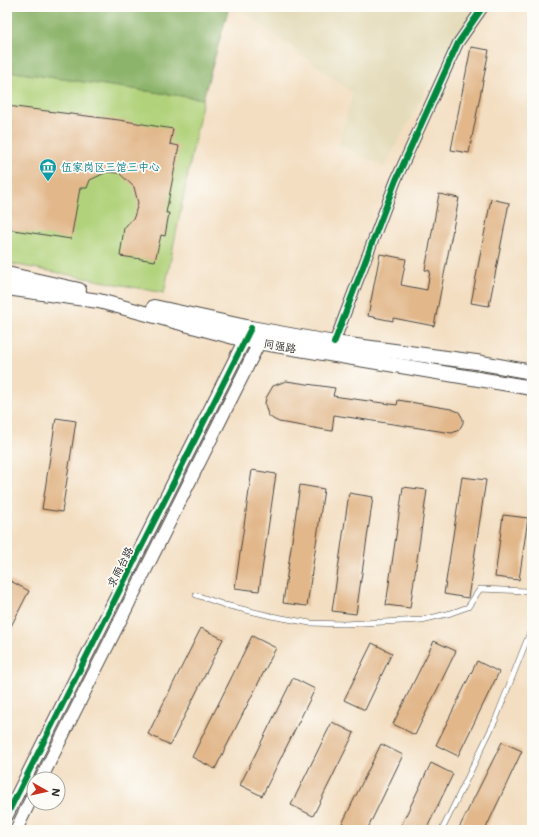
<svg xmlns="http://www.w3.org/2000/svg" width="539" height="837" font-family="Mali,'LXGW WenKai TC',sans-serif">
	<rect width="100%" height="100%" fill="#fdfcf7"/>
	<filter id="ink" filterUnits="userSpaceOnUse"><feTurbulence type="fractalNoise" baseFrequency=".025" numOctaves="2"/><feDisplacementMap in="SourceGraphic" scale="8" xChannelSelector="R" yChannelSelector="G"/><feConvolveMatrix kernelMatrix="1 2 1 2 8 2 1 2 1" color-interpolation-filters="sRGB"/></filter>
	<filter id="wash" filterUnits="userSpaceOnUse"><feTurbulence type="fractalNoise" baseFrequency=".012" numOctaves="4" result="noise"/><feDisplacementMap in="SourceGraphic" scale="16" xChannelSelector="R" yChannelSelector="G"/><feGaussianBlur stdDeviation="0.9" result="paint"/><feColorMatrix in="noise" values="0 0 0 0 0 0 0 0 0 0 0 0 0 0 0 0 0 1.4 0 .05"/><feComposite in="paint" operator="in"/></filter>
	<g filter="url(#wash)">
		<rect width="100%" height="100%" fill="#f3dec1"/>
		<polygon fill="#e4dbba" points="237,7 477,7 454,39 384,167 338,144 353,93"/>
		<polygon fill="#b1d27a" stroke="#6e7e52" points="7,71 203,99 164,293 7,263"/>
		<polygon fill="#8cb46a" stroke="#5c704a" points="7,7 229,7 203,99 7,71"/>
		<g id="blocks">
			<g fill="#e2b88b">
				<polygon points="471,47 489,50 469,153 451,150"/>
				<polygon points="7,106 119,120 173,129 170,144 179,146 166,213 169,213 165,236 161,235 155,261 120,256 124,228 134,217 138,203 134,187 119,173 107,172 90,180 87,188 80,188 71,239 7,229 7,185 9,172 7,171"/>
				<polygon points="439,194 459,198 434,326 393,318 393,321 368,316 380,254 406,259 401,285 427,290 430,271 425,270"/>
				<polygon points="491,199 509,203 489,306 471,303"/>
				<polygon points="286,381 335,388 333,396 397,405 398,400 451,409 459,412 463,419 463,423 459,430 452,433 334,415 332,431 279,422 273,419 268,415 265,404 266,398 273,386"/>
				<polygon points="56,418 76,421 62,512 42,509"/>
				<polygon points="252,470 276,474 259,591 235,588"/>
				<polygon points="462,477 486,480 468,598 444,594"/>
				<polygon points="300,485 324,489 307,606 283,603"/>
				<polygon points="403,487 427,490 410,608 386,605"/>
				<polygon points="349,493 373,497 356,614 332,611"/>
				<polygon points="503,515 528,518 519,580 495,577"/>
				<polygon points="7,579 29,591 7,634"/>
				<polygon points="201,628 223,639 170,745 148,734"/>
				<polygon points="252,636 276,648 215,769 192,757"/>
				<polygon points="434,641 456,651 415,735 393,724"/>
				<polygon points="372,643 392,653 365,710 344,700"/>
				<polygon points="477,661 499,672 458,756 436,745"/>
				<polygon points="293,678 315,689 262,796 240,785"/>
				<polygon points="332,722 354,733 313,816 291,805"/>
				<polygon points="502,742 522,751 485,830 458,830"/>
				<polygon points="381,744 403,755 367,830 345,830 340,828"/>
				<polygon points="431,763 453,774 426,830 399,830"/>
			</g>
		</g>
	</g>
	<g filter="url(#ink)">
		<use href="#blocks" fill-opacity="0" stroke="#494642" stroke-width="1"/>
		<g fill="none" stroke-linecap="round" stroke-linejoin="round">
			<g stroke="#494642" stroke-width="6">
				<g id="service">
					<polyline points="527,591 532,597"/>
					<polyline points="196,595 225,605 271,616 310,623 344,624 422,620 451,613 468,607 480,589 527,591 532,589"/>
					<polyline points="442,830 495,721 532,627"/>
				</g>
			</g>
			<g stroke="#494642" stroke-width="12">
				<polyline id="minor" points="334,343 396,180 458,43 483,7"/>
			</g>
			<g stroke="#494642" stroke-width="14">
				<g id="tertiary">
					<polyline points="41,779 263,335"/>
					<polyline points="7,815 248,333"/>
					<polyline points="16,830 34,793"/>
				</g>
			</g>
			<g stroke="#494642" stroke-width="16">
				<g id="secondary">
					<polyline points="7,274 79,290"/>
					<polyline points="7,288 99,301 245,340 532,388"/>
					<polyline points="154,307 251,328 334,343 476,362 532,372"/>
				</g>
			</g>
			<use href="#service" stroke="#fff" stroke-width="5"/>
			<use href="#minor" stroke="#fff" stroke-width="10"/>
			<use href="#tertiary" stroke="#fff" stroke-width="12"/>
			<use href="#secondary" stroke="#fff" stroke-width="14"/>
			<g stroke="#fdfcf7" stroke-width="8">
				<g id="cycleway">
					<polyline points="334,343 396,180 458,43 483,7"/>
					<polyline points="7,815 251,328"/>
				</g>
			</g>
			<use href="#cycleway" stroke="#00873e" stroke-width="6"/>
		</g>
	</g>
	<defs>
		<g id="museum-pin" transform="scale(0.9)"><path d="M0 17L-7.5 6A9.5 9.5 0 1 1 7.5 6Z" fill="#0f9aa8" stroke="#fdfcf7"/><path d="M0-6L6-3V-2H-6V-3ZM-5-1h2V3h-2ZM-1-1h2V3h-2ZM3-1h2V3H3ZM-6 4H6V6H-6Z" fill="#fff"/></g>
	</defs>
	<g fill-rule="evenodd">
		<use href="#museum-pin" x="48" y="167"/>
	</g>
	<g text-anchor="middle" stroke-width="3.5" stroke-linejoin="round" paint-order="stroke">
		<g font-size="11" fill="#0d838f" stroke="#fdfcf7" text-anchor="start">
			<text x="61" y="171">伍家岗区三馆三中心</text>
		</g>
		<g font-size="11" fill="#2b2b2b" stroke="#fdfcf7">
			<text transform="translate(280 346) rotate(10)" y="4">同强路</text>
			<text transform="translate(120 567) rotate(-63)" y="4">求雨台路</text>
		</g>
	</g>
	<rect width="539" height="837" fill="none" stroke="#fdfcf7" stroke-width="24"/>
	<g transform="translate(46 791) rotate(98)"><circle r="19" fill="#fdfcf7" stroke="#a9a8a5"/>
	<path d="M0-3L7 15L0 10L-7 15Z" fill="#c8321e"/>
	<text y="-6" font-size="11" font-weight="bold" text-anchor="middle" fill="#2b2b2b">N</text>
	</g>
</svg>
